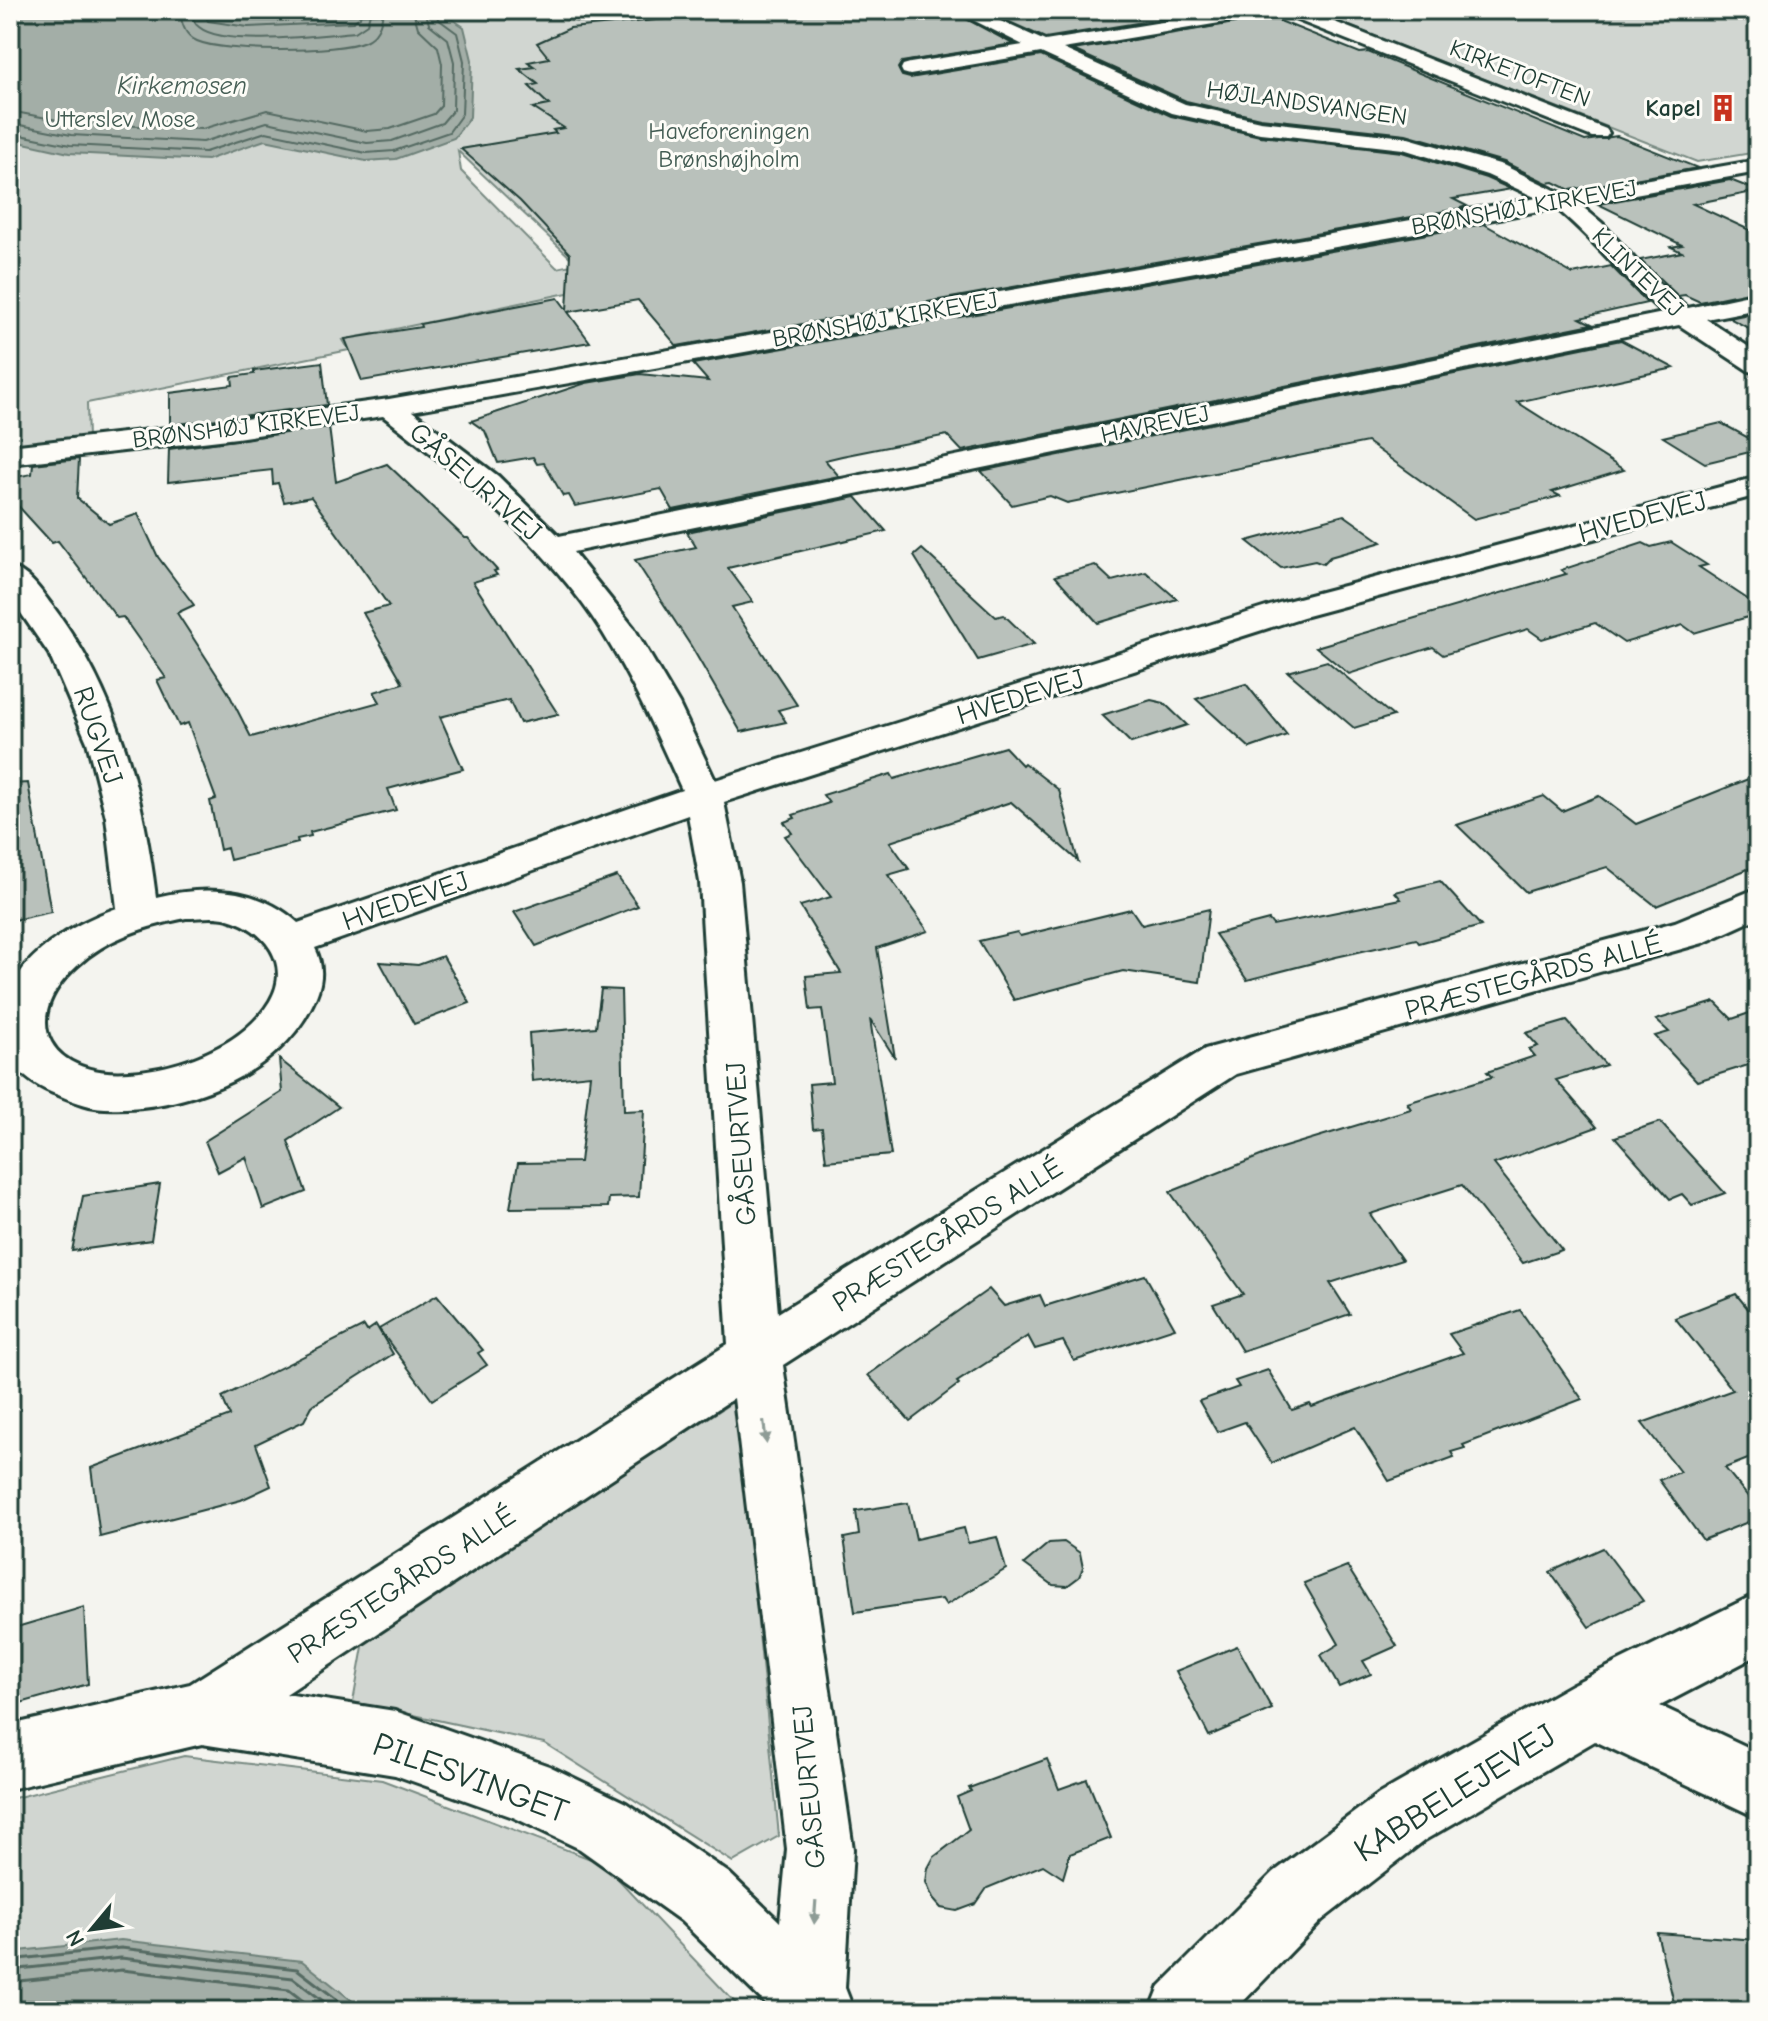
<svg xmlns="http://www.w3.org/2000/svg" width="1768" height="2021" font-family="'Comic Neue',sans-serif">
	<rect width="100%" height="100%" fill="#f4f4ef"/>
	<filter id="ink" filterUnits="userSpaceOnUse"><feTurbulence type="fractalNoise" baseFrequency=".0125" numOctaves="2"/><feDisplacementMap in="SourceGraphic" scale="16" xChannelSelector="R" yChannelSelector="G"/><feConvolveMatrix kernelMatrix="1 2 1 2 8 2 1 2 1" color-interpolation-filters="sRGB"/></filter>
	<g filter="url(#ink)">
		<g fill="#d1d6d1" stroke="#788a82" stroke-width="2" fill-rule="evenodd">
			<path d="M 10,10 L 518,10 L 577,22 L 760,11 L 802,16 L 904,70 L 920,71 L 1034,129 L 601,286 L 343,340 L 349,350 L 87,403 L 88,439 L 10,446 ZM 458,151 L 576,263 L 576,264 L 557,268 L 461,171 Z"/>
			<polygon points="1308,10 1758,10 1758,152 1697,162"/>
			<polygon points="736,1400 779,1836 733,1862 544,1743 353,1702 364,1641"/>
			<polygon points="184,1756 382,1780 604,1864 743,2011 10,2011 10,1799"/>
		</g>
		<g fill="#a3aea7" stroke="#6e8179" stroke-width="2">
			<polygon points="10,10 185,10 248,19 442,12 464,27 472,60 470,117 454,138 396,159 366,161 265,140 207,160 69,153 10,140"/>
			<polygon points="121,1940 302,1961 365,2011 10,2011 10,1952"/>
		</g>
		<g fill="none" stroke-linecap="round" stroke-linejoin="round">
			<g stroke="#546a62" stroke-width="2">
				<path d="M 180,10 C 181,23 185,36 197,41 C 224,53 338,53 365,41 C 378,35 382,23 383,10"/>
				<path d="M 192,10 C 193,17 193,23 199,27 C 224,48 322,35 355,32 L 367,24 L 371,10"/>
				<polyline points="202,10 208,21 248,27 353,22 360,17 361,10"/>
				<polyline points="10,111 73,123 202,129 267,110 367,131 390,129 434,114 441,106 442,64 438,47 418,28 413,10"/>
				<polyline points="10,123 71,135 203,142 267,122 367,143 392,141 442,123 453,110 454,62 448,39 429,24 425,10"/>
				<polyline points="10,133 70,145 205,152 266,132 366,153 394,151 449,132 462,114 464,61 457,33 438,19 435,10"/>
			</g>
			<g stroke="#546a62" stroke-width="3">
				<polyline points="10,1960 121,1948 297,1969 352,2011"/>
				<polyline points="10,1970 121,1958 293,1978 336,2011"/>
				<polyline points="10,1982 122,1970 289,1990 316,2011"/>
			</g>
		</g>
		<g fill="#b9c1bb" stroke="#1f3d34" stroke-width="2">
			<polygon points="730,10 950,10 1013,44 902,62 898,68 902,76 910,78 1041,56 1171,116 1260,136 1402,152 1486,178 1511,189 1453,199 1467,206 1457,209 677,346 638,300 568,312 590,342 362,381 345,339 421,327 420,324 558,298 567,310 570,254 520,201 461,149 556,133 553,130 564,128 533,108 549,105 529,86 538,84 519,69 535,67 528,62 549,58 537,43 570,28 730,13"/>
			<polygon points="983,10 1111,10 1112,18 1167,10 1217,10 1045,38"/>
			<polygon points="1270,17 1360,53 1368,52 1585,141 1617,136 1698,168 1570,190 1554,182 1547,183 1504,162 1406,134 1260,118 1186,101 1073,50"/>
			<polygon points="1730,180 1758,191 1693,204 1758,234 1758,290 1700,302 1685,295 1678,296 1640,260 1682,252 1671,247 1682,245 1598,204"/>
			<polygon points="1484,224 1573,274 1611,266 1647,303 1580,318 1592,324 962,451 947,435 842,456 825,460 839,476 673,510 661,489 575,506 569,495 563,496 544,463 537,464 533,457 498,463 485,431 471,421 586,383 640,374 708,381 693,364"/>
			<polygon points="1758,312 1758,333 1729,318"/>
			<polygon points="1621,340 1674,368 1517,402 1624,470 1552,492 1560,496 1474,519 1367,442 1067,503 1050,496 1012,505 981,471"/>
			<polygon points="322,362 327,405 170,425 170,393 233,385 232,377 254,374 254,371"/>
			<polygon points="1721,423 1758,443 1758,450 1705,463 1663,437"/>
			<polygon points="329,427 336,482 387,464 465,538 468,538 497,570 494,571 497,575 473,582 558,714 520,723 509,700 440,717 463,769 388,789 396,810 310,832 311,836 297,839 298,843 230,860 227,848 220,850 210,801 216,799 188,723 179,726 157,680 166,678 123,617 117,618 58,541 52,543 10,497 10,478 32,474 33,464 79,459 77,498 109,524 138,514 158,557 194,605 177,613 228,692 251,737 380,702 374,692 403,683 363,613 389,606 311,497 284,502 278,483 273,484 272,470 168,482 169,449"/>
			<polygon points="856,497 886,531 728,568 753,602 732,607 797,705 778,710 786,722 741,732 691,646 635,560 696,547 687,532"/>
			<polygon points="1344,515 1382,542 1330,557 1323,564 1315,561 1281,568 1247,541"/>
			<polygon points="1671,542 1707,565 1699,567 1758,606 1758,614 1694,633 1683,625 1624,643 1595,623 1542,639 1528,629 1443,655 1433,647 1349,674 1316,647 1566,574 1561,570 1643,543 1651,547"/>
			<polygon points="922,549 996,617 1004,615 1034,644 978,660 914,556"/>
			<polygon points="1095,565 1112,581 1146,572 1177,599 1098,623 1055,576"/>
			<polygon points="1327,661 1393,716 1354,728 1288,672"/>
			<polygon points="1246,684 1287,735 1250,748 1196,699"/>
			<polygon points="1151,700 1164,703 1187,725 1131,743 1102,715"/>
			<polygon points="1005,747 1022,765 1024,763 1059,790 1078,861 1011,802 890,842 909,869 888,875 928,931 877,948 895,1058 870,1019 891,1155 826,1161 822,1128 813,1129 809,1084 832,1082 822,1009 810,1010 806,976 841,973 800,906 831,897 785,836 792,833 784,822 795,818 793,815 829,803 823,795 891,774 894,779"/>
			<polygon points="1758,775 1758,865 1656,906 1607,867 1526,892 1457,825 1544,796 1562,811 1599,796 1636,824"/>
			<polygon points="28,783 51,912 10,921 10,784"/>
			<polygon points="617,876 638,906 536,946 514,912"/>
			<polygon points="1440,881 1481,926 1419,943 1416,939 1336,957 1247,980 1215,934 1269,920 1273,925 1401,899 1395,892"/>
			<polygon points="1131,909 1142,925 1209,909 1200,982 1123,971 1014,1000 979,941 1017,932 1020,936"/>
			<polygon points="443,956 470,1003 414,1024 380,962 418,965"/>
			<polygon points="601,989 621,990 624,1111 644,1110 639,1197 609,1198 608,1207 510,1208 518,1163 580,1162 590,1075 532,1081 529,1033 596,1027"/>
			<polygon points="1715,1002 1732,1019 1758,1010 1758,1062 1697,1081 1655,1036 1669,1032 1656,1020"/>
			<polygon points="1567,1021 1606,1065 1556,1080 1597,1127 1494,1164 1562,1250 1523,1263 1462,1185 1370,1214 1402,1260 1330,1283 1350,1314 1242,1351 1213,1304 1243,1294 1170,1192 1278,1149 1411,1109 1407,1103 1492,1077 1487,1072 1535,1056 1529,1049 1538,1046 1526,1033"/>
			<polygon points="279,1059 339,1107 288,1141 306,1192 263,1209 246,1157 218,1172 205,1141 282,1092"/>
			<polygon points="1660,1122 1725,1193 1692,1205 1682,1194 1670,1199 1615,1137"/>
			<polygon points="160,1184 151,1240 72,1251 83,1196"/>
			<polygon points="1145,1275 1175,1328 1074,1361 1063,1341 1035,1349 1028,1336 957,1382 959,1384 910,1421 868,1375 989,1289 1004,1306 1040,1295 1045,1306"/>
			<polygon points="1736,1294 1758,1321 1758,1455 1725,1468 1758,1509 1758,1518 1703,1540 1659,1480 1680,1472 1642,1423 1733,1390 1675,1318"/>
			<polygon points="437,1295 483,1350 478,1353 487,1365 432,1400 379,1329"/>
			<polygon points="1520,1310 1582,1399 1463,1445 1465,1448 1451,1452 1454,1457 1389,1481 1355,1427 1272,1463 1245,1422 1217,1432 1199,1401 1239,1387 1235,1381 1268,1370 1292,1410 1310,1404 1312,1407 1463,1353 1449,1334"/>
			<polygon points="376,1325 393,1354 312,1406 304,1421 256,1444 271,1486 241,1500 100,1537 91,1468 230,1416 222,1397 364,1326 367,1331"/>
			<polygon points="908,1503 916,1539 964,1528 968,1543 997,1537 1006,1569 946,1605 942,1599 855,1612 844,1538 859,1535 856,1511"/>
			<polygon points="1064,1542 1080,1553 1083,1568 1079,1577 1067,1586 1053,1585 1024,1564 1049,1543"/>
			<polygon points="1603,1548 1643,1601 1589,1627 1550,1572"/>
			<polygon points="1347,1566 1397,1646 1363,1661 1371,1674 1339,1687 1321,1655 1339,1644 1304,1583"/>
			<polygon points="84,1607 88,1684 10,1706 10,1629"/>
			<polygon points="1237,1646 1272,1709 1209,1736 1176,1671"/>
			<polygon points="1047,1759 1059,1789 1087,1779 1111,1838 1070,1854 1063,1878 1043,1865 987,1888 976,1904 957,1911 941,1908 933,1899 926,1882 928,1868 934,1857 969,1830 957,1797 971,1791 969,1788"/>
			<polygon points="1657,1933 1758,1940 1758,2011 1676,2011"/>
		</g>
		<g fill="none" stroke-linecap="round" stroke-linejoin="round">
			<g stroke="#1f3d34" stroke-width="6">
				<g id="street">
					<path d="M 953,10 L 976,10 L 1045,41 L 1236,10 L 1277,10 L 1268,15 L 1063,49 L 1185,104 L 1260,121 L 1405,137 L 1503,165 L 1563,194 L 1758,160 L 1758,172 L 1579,204 L 1602,223 L 1651,277 L 1688,308 L 1758,293 L 1758,309 L 1706,319 L 1758,353 L 1758,373 L 1749,371 L 1679,325 L 573,552 L 634,628 L 679,704 L 715,780 L 1279,603 L 1758,477 L 1758,495 L 1303,617 L 724,802 L 740,882 L 778,1313 L 1205,1049 L 1675,922 L 1758,888 L 1758,918 L 1703,943 L 1236,1074 L 783,1365 L 853,1849 L 845,1988 L 854,2011 L 773,2011 L 681,1921 L 580,1849 L 513,1817 L 395,1775 L 202,1744 L 10,1789 L 10,1725 L 190,1684 L 728,1344 L 700,882 L 688,815 L 315,948 C 325,968 322,986 312,1005 C 278,1077 180,1112 105,1108 C 88,1108 69,1099 53,1093 C 36,1086 14,1072 10,1053 C 7,1038 10,1019 10,1004 C 10,958 79,921 117,908 L 106,817 L 87,742 L 49,654 L 10,597 L 10,567 C 30,572 42,593 54,608 C 118,693 143,793 156,897 C 205,885 259,887 298,923 L 682,790 C 658,737 634,683 603,633 C 547,545 465,479 383,416 L 237,438 L 10,464 L 10,446 L 237,420 L 389,399 L 1537,198 L 1487,175 L 1403,149 L 1260,133 L 1172,113 L 1041,53 L 910,75 L 903,73 L 901,69 L 903,65 L 910,63 L 1023,45 ZM 1556,208 C 1595,240 1625,280 1663,313 L 559,536 L 498,476 L 412,411 ZM 186,918 C 200,918 215,915 228,919 C 265,929 292,964 270,1001 C 243,1046 179,1069 129,1072 C 53,1078 15,1022 77,966 C 107,938 146,926 186,918 ZM 734,1398 L 787,1849 L 780,1922 L 729,1873 L 626,1803 L 549,1766 L 395,1711 L 286,1694 Z"/>
					<polygon points="1279,10 1304,10 1606,129 1609,133 1606,137 1592,137 1282,14"/>
					<polygon points="1758,1593 1758,1655 1660,1706 1758,1752 1758,1818 1595,1741 1425,1840 1322,1920 1234,2011 1150,2011 1160,1986 1274,1872 1379,1794 1571,1685"/>
				</g>
			</g>
			<use href="#street" fill="#fdfcf7" fill-rule="evenodd"/>
		</g>
		<defs><path id="oneway-solid" d="M-6-.8H1V-3.2L6.5 0L1 3.2V.8H-6Z" transform="scale(2)"/></defs>
		<g fill="#8e9c96">
			<use href="#oneway-solid" transform="translate(765 1432) rotate(83)"/>
			<use href="#oneway-solid" transform="translate(815 1912) rotate(94)"/>
		</g>
	</g>
	<defs>
		<g id="building-bare" transform="scale(2.16)"><path d="M-4-6H4V6H1V3H-1V6H-4ZM-2.5-4.3h1.7v1.8h-1.7ZM.8-4.3h1.7v1.8H.8ZM-2.5-1h1.7V.8h-1.7ZM.8-1h1.7V.8H.8Z" fill="#c8321e" stroke="#fdfcf7" stroke-width="2.5" paint-order="stroke"/></g>
	</defs>
	<g fill-rule="evenodd">
		<use href="#building-bare" x="1723" y="108"/>
	</g>
	<g text-anchor="middle" stroke-width="6" stroke-linejoin="round" paint-order="stroke">
		<g font-size="24" fill="#1f3d34" stroke="#fdfcf7">
			<text transform="translate(1520 73) rotate(21)" y="8">KIRKETOFTEN</text>
			<text transform="translate(1307 103) rotate(8)" y="8">HØJLANDSVANGEN</text>
			<text transform="translate(1524 207) rotate(-10)" y="8">BRØNSHØJ KIRKEVEJ</text>
			<text transform="translate(1638 272) rotate(44)" y="8">KLINTEVEJ</text>
			<text transform="translate(885 319) rotate(-10)" y="8">BRØNSHØJ KIRKEVEJ</text>
			<text transform="translate(1155 424) rotate(-12)" y="8">HAVREVEJ</text>
			<text transform="translate(246 426) rotate(-7)" y="8">BRØNSHØJ KIRKEVEJ</text>
		</g>
		<g font-size="24" font-weight="bold" fill="#1f3d34" stroke="#fdfcf7" text-anchor="end">
			<text x="1701" y="116">Kapel</text>
		</g>
		<g font-size="24" fill="#435c53" stroke="#fdfcf7">
			<text x="120" y="127">Utterslev Mose</text>
			<text x="729" y="139">Haveforeningen<tspan x="729" dy="28">Brønshøjholm</tspan></text>
		</g>
		<g font-size="26" font-style="italic" fill="#475f56" stroke="#fdfcf7">
			<text x="182" y="94">Kirkemosen</text>
		</g>
		<g font-size="28" fill="#1f3d34" stroke="#fdfcf7">
			<text transform="translate(476 481) rotate(41)" y="10">GÅSEURTVEJ</text>
			<text transform="translate(1642 516) rotate(-15)" y="10">HVEDEVEJ</text>
			<text transform="translate(1020 696) rotate(-17)" y="10">HVEDEVEJ</text>
			<text transform="translate(99 735) rotate(71)" y="10">RUGVEJ</text>
			<text transform="translate(405 900) rotate(-19)" y="10">HVEDEVEJ</text>
			<text transform="translate(1533 976) rotate(-15)" y="10">PRÆSTEGÅRDS ALLÉ</text>
			<text transform="translate(740 1144) rotate(-94)" y="10">GÅSEURTVEJ</text>
			<text transform="translate(947 1234) rotate(-32)" y="10">PRÆSTEGÅRDS ALLÉ</text>
			<text transform="translate(401 1584) rotate(-33)" y="10">PRÆSTEGÅRDS ALLÉ</text>
			<text transform="translate(808 1787) rotate(-95)" y="10">GÅSEURTVEJ</text>
		</g>
		<g font-size="34" fill="#1f3d34" stroke="#fdfcf7">
			<text transform="translate(471 1777) rotate(20)" y="12">PILESVINGET</text>
			<text transform="translate(1454 1792) rotate(-32)" y="12">KABBELEJEVEJ</text>
		</g>
	</g>
	<rect width="1768" height="2021" fill="none" stroke="#fdfcf7" stroke-width="40"/>
	<rect x="20" y="20" width="1728" height="1981" fill="none" stroke="#1f3d34" stroke-width="3" filter="url(#ink)"/>
	<g transform="translate(92 1929) rotate(241)" stroke="#fdfcf7" stroke-width="6" paint-order="stroke">
	<path d="M0-6L14 30L0 20L-14 30Z" fill="#1f3d34"/>
	<text y="-12" font-size="22" font-weight="bold" text-anchor="middle" fill="#1f3d34">N</text>
	</g>
</svg>
